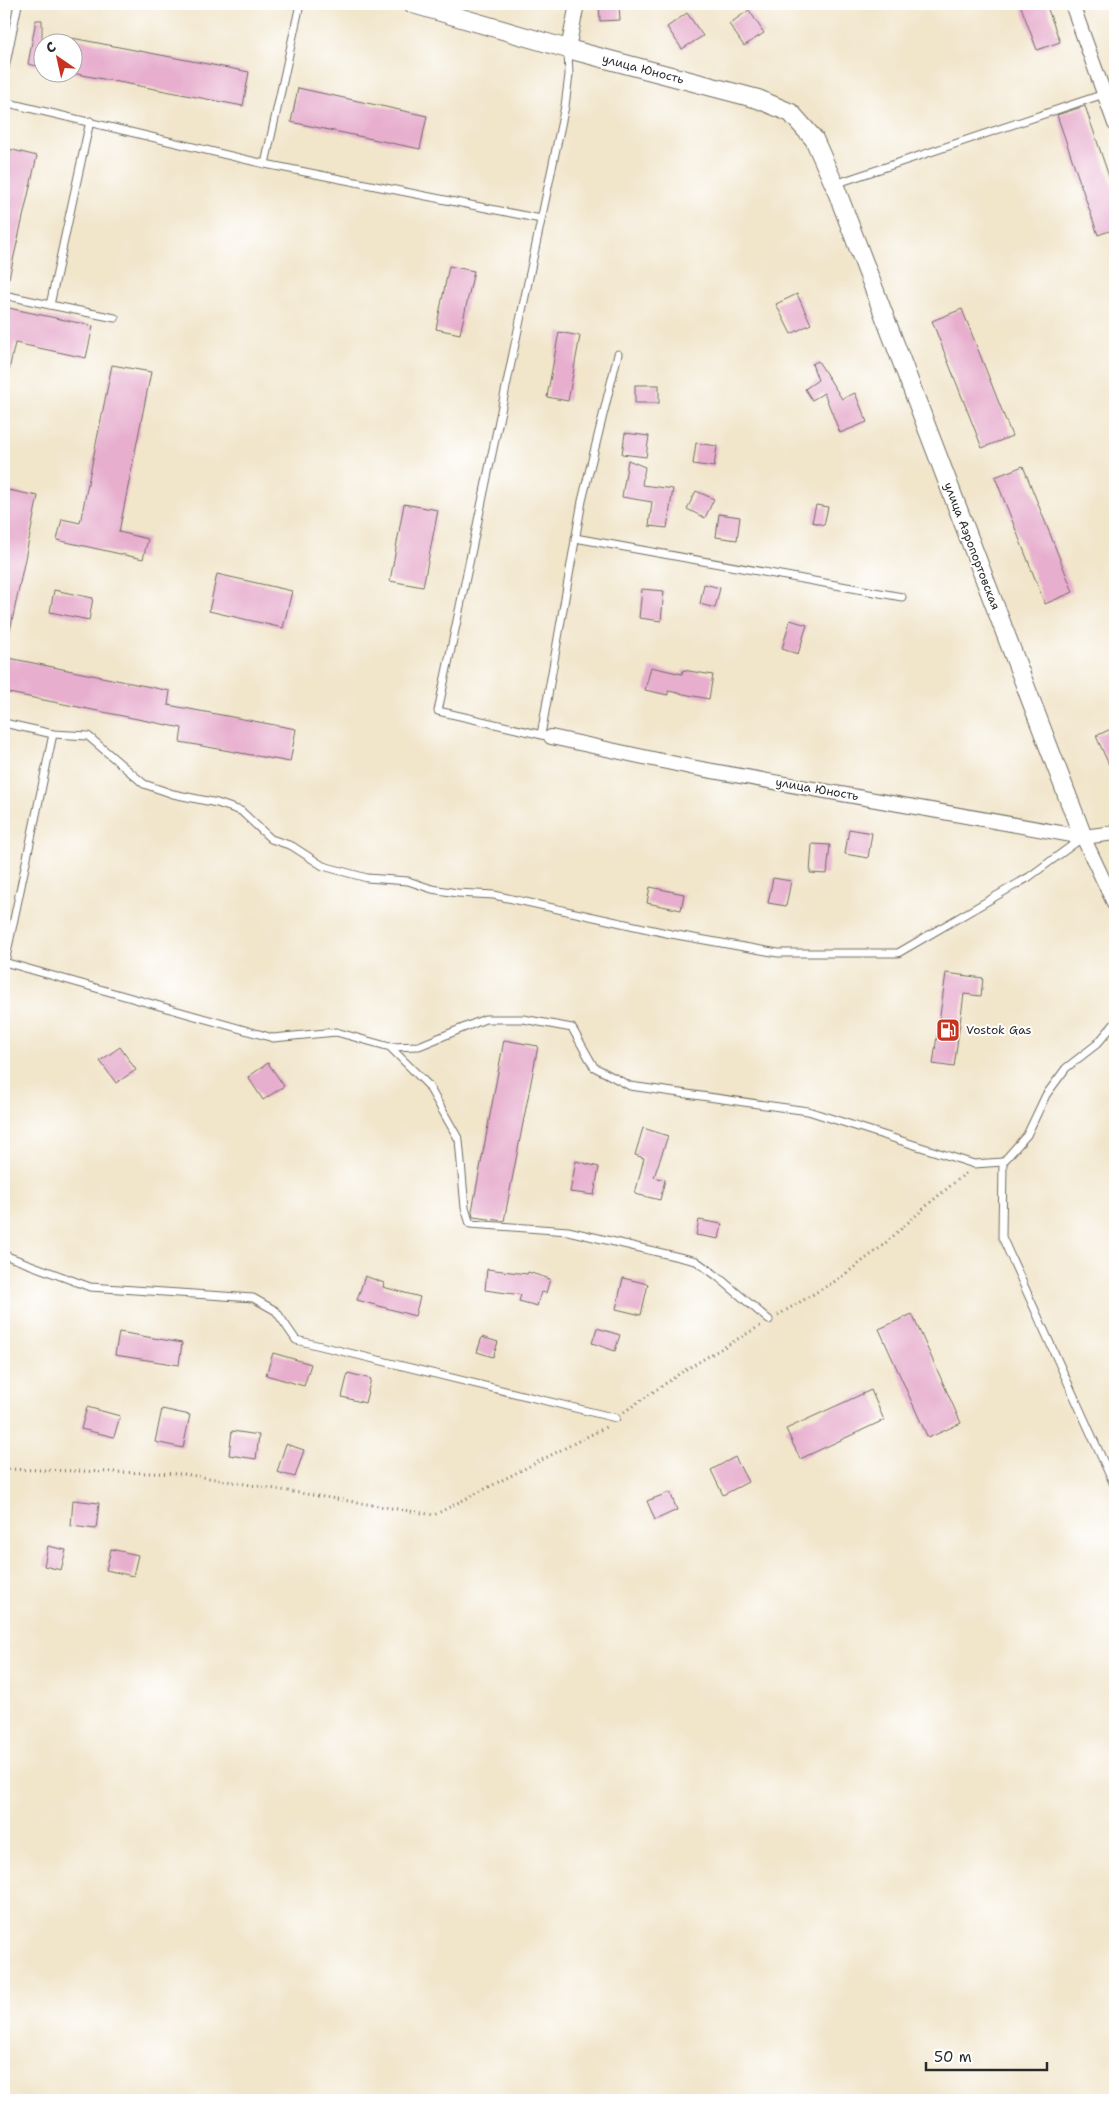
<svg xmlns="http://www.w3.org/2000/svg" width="1119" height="2104" font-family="'Shantell Sans',sans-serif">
	<rect width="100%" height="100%" fill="#fff"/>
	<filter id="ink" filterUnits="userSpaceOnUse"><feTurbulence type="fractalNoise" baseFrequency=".02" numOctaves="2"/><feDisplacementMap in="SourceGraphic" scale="10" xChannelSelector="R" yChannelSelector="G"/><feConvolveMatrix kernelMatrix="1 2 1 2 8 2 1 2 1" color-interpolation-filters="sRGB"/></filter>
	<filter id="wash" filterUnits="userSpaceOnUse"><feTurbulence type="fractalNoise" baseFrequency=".0096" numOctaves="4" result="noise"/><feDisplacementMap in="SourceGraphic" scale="20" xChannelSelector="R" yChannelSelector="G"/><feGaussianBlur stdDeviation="1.12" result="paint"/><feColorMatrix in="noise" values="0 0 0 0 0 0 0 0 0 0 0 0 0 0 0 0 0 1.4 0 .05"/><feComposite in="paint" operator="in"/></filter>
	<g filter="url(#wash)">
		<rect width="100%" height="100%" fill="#f1e5ca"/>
		<g id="blocks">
			<g fill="#e7aece">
				<polygon points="599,4 619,4 620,20 600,21"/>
				<polygon points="1020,4 1046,4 1060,42 1037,50"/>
				<polygon points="749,10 764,33 744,46 729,24"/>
				<polygon points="687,13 703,36 682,49 667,27"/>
				<polygon points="36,20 42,20 42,67 28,64"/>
				<polygon points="72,38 249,72 243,106 72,73"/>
				<polygon points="298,88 427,116 420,149 291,122"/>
				<polygon points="1085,106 1115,194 1115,229 1098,235 1057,115"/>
				<polygon points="9,149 37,156 9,278 4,277 4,173"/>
				<polygon points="449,266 474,271 460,334 436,329"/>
				<polygon points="797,294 811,324 791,334 776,304"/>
				<polygon points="4,307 93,326 86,358 15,343 9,370 4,370"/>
				<polygon points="962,309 1012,436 982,448 932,321"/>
				<polygon points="559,332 580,336 568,401 547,397"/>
				<polygon points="818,361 842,399 855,393 867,422 840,433 824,393 812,400 805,389 818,380 812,364"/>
				<polygon points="112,365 151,372 119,532 148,539 143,559 57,540 62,519 80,523"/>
				<rect x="635" y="385" width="24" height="18"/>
				<polygon points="625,433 649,436 646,457 622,454"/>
				<polygon points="696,443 717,446 714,467 693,464"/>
				<polygon points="628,460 645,467 642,485 673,489 667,528 649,526 652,502 622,497"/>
				<polygon points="1023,466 1073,592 1045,604 995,477"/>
				<polygon points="8,490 38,496 10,631 4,630 4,510"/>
				<polygon points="696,491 714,499 705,518 687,509"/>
				<polygon points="404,504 438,510 423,587 390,581"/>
				<polygon points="816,505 828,507 824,525 812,522"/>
				<polygon points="719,514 740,517 737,540 716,537"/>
				<polygon points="217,574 292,591 283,628 209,611"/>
				<polygon points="704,584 720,588 715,608 700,604"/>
				<polygon points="642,589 664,591 661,621 639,618"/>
				<polygon points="54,590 93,598 89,620 50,612"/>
				<polygon points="790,620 807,625 798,654 782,649"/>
				<polygon points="4,657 170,691 168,705 296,729 290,762 180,742 182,728 4,692"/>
				<polygon points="651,667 682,674 683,670 713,675 709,699 668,691 668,695 645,690"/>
				<polygon points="1115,727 1115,778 1096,736"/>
				<polygon points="849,829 872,833 868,858 845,854"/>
				<polygon points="812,844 830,845 827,874 810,873"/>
				<polygon points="773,878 791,881 786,906 768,903"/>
				<polygon points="650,887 684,894 681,910 647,903"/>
				<polygon points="946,973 983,978 981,996 964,994 954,1067 933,1064"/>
				<polygon points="504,1040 538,1046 504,1221 473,1217 472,1211"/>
				<polygon points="120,1047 136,1070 116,1083 100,1061"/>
				<polygon points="268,1063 284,1086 263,1100 248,1077"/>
				<polygon points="643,1128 668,1136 654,1177 665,1180 660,1200 635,1194 644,1158 635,1155"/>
				<polygon points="576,1161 599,1167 594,1195 570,1192"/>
				<polygon points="699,1220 722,1224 719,1239 696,1235"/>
				<polygon points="487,1269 527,1274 528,1272 550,1279 546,1293 541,1292 537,1306 519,1301 521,1295 485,1290"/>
				<polygon points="365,1276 384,1283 383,1287 420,1297 415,1316 357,1300"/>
				<polygon points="623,1278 648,1284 641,1315 616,1309"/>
				<polygon points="912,1314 961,1423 928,1438 879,1329"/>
				<polygon points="597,1328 620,1335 615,1351 592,1343"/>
				<polygon points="119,1332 182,1343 179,1365 115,1355"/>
				<polygon points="482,1337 498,1342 493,1357 477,1352"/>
				<polygon points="273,1353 311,1364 304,1386 266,1375"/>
				<polygon points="348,1373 371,1379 365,1403 342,1397"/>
				<polygon points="871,1390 884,1420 800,1459 786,1429"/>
				<polygon points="87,1407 120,1416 114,1437 81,1429"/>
				<polygon points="162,1409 190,1415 183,1448 155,1442"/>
				<polygon points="232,1431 259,1435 256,1459 229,1455"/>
				<polygon points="286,1444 304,1450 295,1477 277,1472"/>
				<polygon points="735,1457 748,1482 723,1495 711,1470"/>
				<polygon points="670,1492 677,1510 655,1520 647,1501"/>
				<polygon points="73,1500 99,1503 96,1529 71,1526"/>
				<polygon points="48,1546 66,1550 61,1570 44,1566"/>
				<polygon points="111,1549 138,1555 133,1576 106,1570"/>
			</g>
		</g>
	</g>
	<g filter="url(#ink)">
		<use href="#blocks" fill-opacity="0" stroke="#706c63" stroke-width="1"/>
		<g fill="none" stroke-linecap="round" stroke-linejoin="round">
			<g stroke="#706c63" stroke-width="9">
				<g id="service">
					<polyline points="4,73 18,4"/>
					<polyline points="4,102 265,164 541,219"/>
					<polyline points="265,164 300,4"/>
					<polyline points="835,184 1104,94"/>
					<polyline points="4,295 50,305 90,121"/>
					<polyline points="50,305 115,318"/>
					<polyline points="575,538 902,597"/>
					<polyline points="4,723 53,734 88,736 144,784 173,794 217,803 241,811 271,839 292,846 323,866 367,878 408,881 432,889 457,893 494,895 671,934 778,953 898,953 1029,877 1082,838"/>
					<polyline points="541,735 582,501 618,354"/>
					<polyline points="551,737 438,711 565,106 569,75 568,51"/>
					<polyline points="4,962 273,1038 336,1032 390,1047 419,1046 485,1019 523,1019 572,1028 594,1067 630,1086 808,1111 974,1164 1003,1162"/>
					<polyline points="5,962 53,734"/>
					<polyline points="1115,1023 1097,1044 1066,1068 1046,1095 1027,1135 1003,1162 1002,1237 1115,1487"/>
					<polyline points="390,1047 428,1085 459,1140 465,1208 470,1224 568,1231 696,1261 717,1276 769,1320"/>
					<polyline points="4,1255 90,1287 253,1298 276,1311 296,1340 616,1418"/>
				</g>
			</g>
			<g stroke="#706c63" stroke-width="16">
				<g id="minor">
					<polyline points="1072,4 1115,124"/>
					<polyline points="568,49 577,4"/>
					<polyline points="551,737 690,767 1083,837 1115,833"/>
					<polyline points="1083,837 1115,905"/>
				</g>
			</g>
			<g stroke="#706c63" stroke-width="20">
				<polyline id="tertiary" points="413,4 568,49 758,99 791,113 814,139 834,184 1083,837"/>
			</g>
			<g stroke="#706c63" stroke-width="3" stroke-dasharray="1 4" stroke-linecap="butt">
				<polyline points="778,1315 837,1280 880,1248 932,1201 966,1173"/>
				<polyline points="624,1412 685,1370 760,1326"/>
				<polyline points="4,1469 184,1474 434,1515 606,1427"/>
			</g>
			<use href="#service" stroke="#fff" stroke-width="7"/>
			<use href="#minor" stroke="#fff" stroke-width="14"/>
			<use href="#tertiary" stroke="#fff" stroke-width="18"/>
		</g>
	</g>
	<defs>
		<g id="fuel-square" transform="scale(1.25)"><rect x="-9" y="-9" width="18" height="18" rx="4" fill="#c8321e" stroke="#fff"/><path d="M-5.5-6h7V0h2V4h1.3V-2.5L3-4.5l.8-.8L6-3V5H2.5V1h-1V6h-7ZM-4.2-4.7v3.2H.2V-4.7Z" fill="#fff"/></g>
	</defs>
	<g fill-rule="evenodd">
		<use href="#fuel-square" x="948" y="1030"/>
	</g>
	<g text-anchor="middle" stroke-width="4" stroke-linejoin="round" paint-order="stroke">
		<g font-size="12" fill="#2b2b2b" stroke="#fff">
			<text transform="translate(643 69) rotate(15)" y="4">улица Юность</text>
			<text transform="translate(972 546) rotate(69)" y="4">улица Аэропортовская</text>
			<text transform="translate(817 789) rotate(10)" y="4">улица Юность</text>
		</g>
		<g font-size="12" fill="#2b2b2b" stroke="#fff" text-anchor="start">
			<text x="966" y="1034">Vostok Gas</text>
		</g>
	</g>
	<rect width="1119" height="2104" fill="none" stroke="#fff" stroke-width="20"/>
	<g transform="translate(58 58) rotate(326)"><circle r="24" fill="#ffffff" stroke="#aaaaaa"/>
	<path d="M0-4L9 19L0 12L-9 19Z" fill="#c8321e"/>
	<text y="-8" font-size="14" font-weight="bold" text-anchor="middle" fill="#2b2b2b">С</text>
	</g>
	<path d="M926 2062v8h121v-8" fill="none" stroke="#2b2b2b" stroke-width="2.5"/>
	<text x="934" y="2062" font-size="15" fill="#2b2b2b" stroke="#ffffff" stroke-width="4" paint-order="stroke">50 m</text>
</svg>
